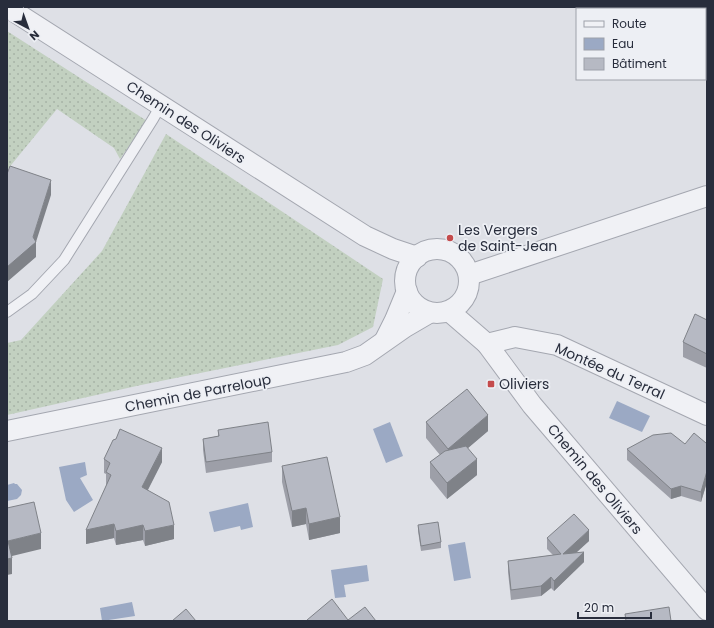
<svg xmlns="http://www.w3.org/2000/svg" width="714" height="628" font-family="Poppins,sans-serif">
	<defs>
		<pattern id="garden-dots" width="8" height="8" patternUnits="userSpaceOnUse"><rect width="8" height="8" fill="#c2d0c0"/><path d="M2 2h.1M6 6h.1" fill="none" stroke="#a7b3a6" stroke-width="1.8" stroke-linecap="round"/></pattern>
	</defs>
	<rect width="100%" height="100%" fill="#dee0e6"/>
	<g fill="url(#garden-dots)">
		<polygon points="7,31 147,121 120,159 114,148 57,109 7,170"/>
		<polygon points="166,134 383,279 373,327 338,345 141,385 7,415 7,343 21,340 102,251"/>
	</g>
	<g fill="#9ba9c4">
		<polygon points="617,401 650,416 642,432 609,418"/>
		<polygon points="390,422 403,456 386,463 373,429"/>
		<polygon points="85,462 87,475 80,478 93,500 74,512 66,500 59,467"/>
		<polygon points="14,483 15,484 17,484 22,490 21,495 17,499 7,501 7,485"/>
		<polygon points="248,503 253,527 241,530 240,526 214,532 209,512"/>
		<polygon points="465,542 471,578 454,581 448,545"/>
		<polygon points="367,565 369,581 344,585 346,597 335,598 331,570"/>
		<polygon points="132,602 135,616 102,621 100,608"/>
	</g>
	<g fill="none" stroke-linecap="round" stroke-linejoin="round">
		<g stroke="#a4a7b0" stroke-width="12">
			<polyline id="lane" points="7,312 32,294 64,260 153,119 161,105"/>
		</g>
		<g stroke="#a4a7b0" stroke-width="22">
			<g id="street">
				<polyline points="7,7 365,236 393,249 417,257"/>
				<circle cx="437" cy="281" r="32"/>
				<polyline points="469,275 707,196"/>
				<polyline points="450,312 487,344 532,405 707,610"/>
				<polyline points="385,340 395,320 407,291"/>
				<polyline points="487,344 515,337 557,345 707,415"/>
				<polyline points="7,431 346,362 365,355 405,327 429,313"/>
			</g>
		</g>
		<use href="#lane" stroke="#f0f1f5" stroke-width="10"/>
		<use href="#street" stroke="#f0f1f5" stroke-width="20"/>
	</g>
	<g fill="#9d9fa8">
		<polygon points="707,320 707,368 683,357 683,342"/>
		<polygon points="426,422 488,431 468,448 477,475 447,499 430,478 430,462 440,455 426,438"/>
		<polygon points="218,430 272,452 272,462 206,473 203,450 203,439 218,436"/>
		<polygon points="627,449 707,482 701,502 681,496 671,499 627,460"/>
		<polygon points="104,459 162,462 148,490 174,539 145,546 143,540 116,545 114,538 86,544 106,486 106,474 104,473"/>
		<polygon points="282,466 340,533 309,540 306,524 292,527 282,482"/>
		<polygon points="418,525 441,542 441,548 421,551 418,531"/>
		<polygon points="547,538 589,541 576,552 584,562 554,591 551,588 541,596 511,600 508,572 508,561 553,555 547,549"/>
	</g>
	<g fill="#7f8288">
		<polygon points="51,180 51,195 36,242 36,257 7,282 7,267 33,237"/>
		<polygon points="488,415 488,431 448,465 448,449"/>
		<polygon points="162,448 162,462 142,501 142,487"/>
		<polygon points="477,459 477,475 447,499 447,483"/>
		<polygon points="707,471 707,482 701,502 701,492"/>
		<polygon points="681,486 681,496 671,499 671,489"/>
		<polygon points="306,508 306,524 292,527 292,511"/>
		<polygon points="340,517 340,533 309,540 309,524"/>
		<polygon points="114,524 114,538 86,544 86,530"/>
		<polygon points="143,525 143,540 116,545 116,531"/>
		<polygon points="174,525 174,539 145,546 145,531"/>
		<polygon points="589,530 589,541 563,565 563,554"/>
		<polygon points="41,533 41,549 8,557 8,541"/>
		<polygon points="584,552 584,562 554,591 554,581"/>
		<polygon points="12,558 12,574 7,575 7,559"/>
		<polygon points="551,577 551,588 541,596 541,586"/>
	</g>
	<g fill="#b6b9c3" stroke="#7f8288">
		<polygon points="10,166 51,180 33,237 36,242 7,267 7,174"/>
		<polygon points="695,314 707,320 707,354 683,342"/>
		<polygon points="467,389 488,415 448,449 426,422"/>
		<polygon points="268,422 272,452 206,462 203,439 219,436 218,430"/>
		<polygon points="120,429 162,448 142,487 169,502 174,525 145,531 143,525 116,531 114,524 86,530 111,475 106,472 110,463 104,459 113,440 116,439"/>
		<polygon points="671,433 685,444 694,433 706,443 707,442 707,471 701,492 681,486 671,489 627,449 653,435"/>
		<polygon points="466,446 477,459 447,483 430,462 445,451"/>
		<polygon points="327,457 340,517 309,524 306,508 292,511 282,466"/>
		<polygon points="34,502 41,533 8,541 12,558 7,559 7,508"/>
		<polygon points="574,514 589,530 563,554 584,552 554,581 551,577 541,586 511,590 508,561 561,554 547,538"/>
		<polygon points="438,522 441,542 421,546 418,525"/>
		<polygon points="332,599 348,620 365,607 376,621 308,621 307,620"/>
		<polygon points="669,607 671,621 626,621 625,614"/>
		<polygon points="186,609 196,621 172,621"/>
	</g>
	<g fill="#c44b4c" stroke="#edeff4" stroke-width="1.5">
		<circle cx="450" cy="238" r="4"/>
		<rect x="487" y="380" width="8" height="8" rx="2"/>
	</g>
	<g text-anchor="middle" stroke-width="3.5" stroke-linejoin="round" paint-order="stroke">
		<g font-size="14" fill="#282d3c" stroke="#edeff4">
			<text transform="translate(186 122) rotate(33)" y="5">Chemin des Oliviers</text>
			<text transform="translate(610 371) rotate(24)" y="5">Montée du Terral</text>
			<text transform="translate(198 393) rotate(-11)" y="5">Chemin de Parreloup</text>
			<text transform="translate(595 479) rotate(50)" y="5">Chemin des Oliviers</text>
		</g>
		<g font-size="14" fill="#282d3c" stroke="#edeff4" text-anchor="start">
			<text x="458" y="235">Les Vergers<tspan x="458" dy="16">de Saint-Jean</tspan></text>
			<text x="499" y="389">Oliviers</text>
		</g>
	</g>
	<rect width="714" height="628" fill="none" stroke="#282d3c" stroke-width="16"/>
	<rect x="576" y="8" width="130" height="72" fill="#edeff4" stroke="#9ea1aa"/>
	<rect x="584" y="21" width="20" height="6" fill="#f0f1f5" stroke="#9ea1aa"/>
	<text x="612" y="28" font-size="12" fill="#282d3c">Route</text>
	<rect x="584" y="38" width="20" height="12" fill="#9ba9c4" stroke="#9ea1aa"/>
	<text x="612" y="48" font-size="12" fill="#282d3c">Eau</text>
	<rect x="584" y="58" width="20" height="12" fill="#b6b9c3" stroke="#9ea1aa"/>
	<text x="612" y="68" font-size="12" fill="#282d3c">Bâtiment</text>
	<g transform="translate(28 28) rotate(139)" stroke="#edeff4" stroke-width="3" paint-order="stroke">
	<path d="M0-3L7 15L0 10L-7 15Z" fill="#282d3c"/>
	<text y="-6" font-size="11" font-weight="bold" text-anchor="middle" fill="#282d3c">N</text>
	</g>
	<path d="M578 612v6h73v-6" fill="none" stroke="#282d3c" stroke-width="2"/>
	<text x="584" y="612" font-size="12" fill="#282d3c" stroke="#edeff4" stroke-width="3" paint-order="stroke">20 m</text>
</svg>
